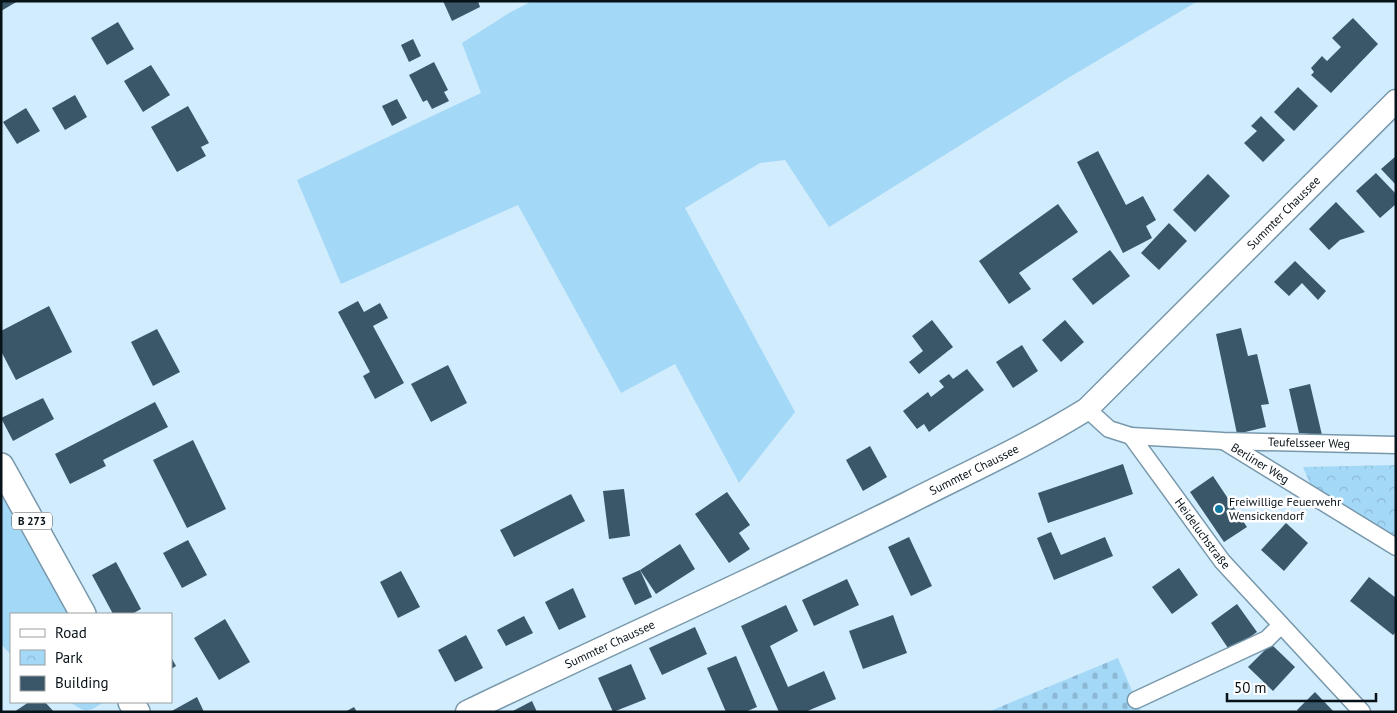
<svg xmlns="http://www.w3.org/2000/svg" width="1397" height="713" font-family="'PT Sans',sans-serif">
	<defs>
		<pattern id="cemetery-stones" width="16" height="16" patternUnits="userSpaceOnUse" patternTransform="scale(1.25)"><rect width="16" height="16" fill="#a4d8f7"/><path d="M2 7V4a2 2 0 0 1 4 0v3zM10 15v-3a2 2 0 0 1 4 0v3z" fill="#8cb8d3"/></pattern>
		<pattern id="park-crowns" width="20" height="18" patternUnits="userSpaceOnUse" patternTransform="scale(1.25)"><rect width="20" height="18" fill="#a4d8f7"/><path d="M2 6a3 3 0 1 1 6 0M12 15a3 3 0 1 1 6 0" fill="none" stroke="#8cb8d3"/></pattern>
	</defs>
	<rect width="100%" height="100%" fill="#d1ecfd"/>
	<g fill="#a4d8f7">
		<polygon points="532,1 1198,1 1068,78 829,227 785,160 760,163 685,208 795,412 739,483 675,364 621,393 518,205 341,284 297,180 481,93 462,43 509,13"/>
		<polygon points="1,492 69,614 11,614 11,655 1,644"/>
		<path d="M 70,702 L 104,702 C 87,713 86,713 70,702 Z"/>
	</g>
	<polygon fill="url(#cemetery-stones)" points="1118,658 1141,712 988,712"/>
	<polygon fill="url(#park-crowns)" points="1396,465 1396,539 1314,493 1303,467"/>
	<g fill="#395769">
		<polygon points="1,1 18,1 1,11"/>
		<polygon points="443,1 478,1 480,7 452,21"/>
		<polygon points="1353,18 1378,44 1331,93 1311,75 1314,72 1311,68 1322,56 1327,61 1341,47 1332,38"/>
		<polygon points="118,22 134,49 107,65 91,38"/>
		<polygon points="413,39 421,56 409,62 401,45"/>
		<polygon points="434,62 448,90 444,92 449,101 432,109 427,100 423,102 409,75"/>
		<polygon points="151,65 170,95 143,112 124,81"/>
		<polygon points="1298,87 1318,106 1294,131 1274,112"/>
		<polygon points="75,95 87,117 65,130 52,108"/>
		<polygon points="397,99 407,118 392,126 382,106"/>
		<polygon points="188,106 209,143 201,147 206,156 177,172 151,127"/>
		<polygon points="26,108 40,131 17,144 3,122"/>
		<polygon points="1261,116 1285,140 1263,162 1244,143 1257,131 1251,126"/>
		<polygon points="1098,151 1126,205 1143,196 1156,220 1146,226 1152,238 1123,253 1077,162"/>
		<polygon points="1396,156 1396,185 1381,169"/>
		<polygon points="1376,173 1396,194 1396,204 1380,218 1356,191"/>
		<polygon points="1208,174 1230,196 1195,232 1173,210"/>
		<polygon points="1336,202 1365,232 1340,240 1329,250 1309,229"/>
		<polygon points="1058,204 1078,232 1019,273 1031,289 1009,304 979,261"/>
		<polygon points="1169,223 1187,241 1159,270 1141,253"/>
		<polygon points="1110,250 1130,276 1093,305 1072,279"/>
		<polygon points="1295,261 1326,291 1318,300 1302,283 1289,296 1274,282"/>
		<polygon points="358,301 364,312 380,303 388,318 373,326 404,383 375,399 363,376 370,372 338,312"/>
		<polygon points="49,306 72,352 16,380 1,351 1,331"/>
		<polygon points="932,320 953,347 919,374 909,362 923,351 912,336"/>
		<polygon points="1065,320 1084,342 1061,362 1042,340"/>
		<polygon points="1241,328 1248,356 1257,354 1269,404 1261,405 1266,427 1237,434 1216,334"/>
		<polygon points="157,329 180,372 153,386 131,342"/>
		<polygon points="1022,345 1038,371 1013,388 996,362"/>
		<polygon points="448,365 467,403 431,422 411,384"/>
		<polygon points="967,369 984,390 929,432 924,424 917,429 903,411 928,392 931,397 944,387 939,381 949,374 953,379"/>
		<polygon points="1310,384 1322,435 1299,433 1289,389"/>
		<polygon points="43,398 54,419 13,441 1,418"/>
		<polygon points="155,402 168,427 103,460 106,466 70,484 55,454"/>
		<polygon points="193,440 226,509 187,528 153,460"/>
		<polygon points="870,446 887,477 863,491 846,460"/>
		<polygon points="1123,464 1133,494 1048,523 1038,493"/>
		<polygon points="1213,476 1247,527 1224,542 1190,492"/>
		<polygon points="624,489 630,536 609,539 603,491"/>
		<polygon points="727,492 750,525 739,533 750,549 729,563 695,514"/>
		<polygon points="571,494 585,521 514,557 500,530"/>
		<polygon points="1286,523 1308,543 1284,571 1261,550"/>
		<polygon points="1051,532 1061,555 1105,537 1113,556 1054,580 1037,538"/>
		<polygon points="909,537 932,586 911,596 888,547"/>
		<polygon points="188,540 207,575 182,588 163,553"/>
		<polygon points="680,544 695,569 656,594 640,570"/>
		<polygon points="116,562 141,609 132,614 113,614 92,575"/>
		<polygon points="1179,568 1198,595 1172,614 1152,587"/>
		<polygon points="640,570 652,597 635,605 622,578"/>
		<polygon points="401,571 420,607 398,618 380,582"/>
		<polygon points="1369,577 1396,598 1396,632 1393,635 1350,601"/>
		<polygon points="847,579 859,605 814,626 802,600"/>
		<polygon points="573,588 586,617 559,630 545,602"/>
		<polygon points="1237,604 1257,632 1230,651 1211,623"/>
		<polygon points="786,605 798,631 770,646 788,687 824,671 836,699 805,712 779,712 741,626"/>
		<polygon points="893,615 907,653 863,669 849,631"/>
		<polygon points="524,616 533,633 506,646 497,630"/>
		<polygon points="225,619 250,662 219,680 194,638"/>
		<polygon points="695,627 707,654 662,675 649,648"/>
		<polygon points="466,635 483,668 455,682 438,650"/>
		<polygon points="1271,644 1295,667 1273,691 1248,667"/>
		<polygon points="736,656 757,707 745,712 726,712 707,668"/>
		<polygon points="171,657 176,666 171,669"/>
		<polygon points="631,664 646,699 613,712 598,678"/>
		<polygon points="1315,692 1334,712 1299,712 1297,710"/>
		<polygon points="197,697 204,712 170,712"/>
		<polygon points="532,701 537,712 511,712"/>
		<polygon points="29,702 45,702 54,712 14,712"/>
		<polygon points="354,707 357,712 345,712"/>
	</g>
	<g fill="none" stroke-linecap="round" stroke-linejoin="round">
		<g stroke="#7898ac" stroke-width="19">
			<g id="minor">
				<path id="s1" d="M 1087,409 L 1109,429 L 1131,436 L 1223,441 L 1396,445"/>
				<path id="s2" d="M 1131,436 L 1222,561 L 1362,712"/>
				<path id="s3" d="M 1225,442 L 1396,547"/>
				<polyline points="1136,700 1267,639 1281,625"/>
			</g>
		</g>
		<g stroke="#7898ac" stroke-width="25">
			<g id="secondary">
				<path id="s4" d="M 467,712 C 614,641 764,575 910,502 C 969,472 1031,444 1087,409 L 1396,101"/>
			</g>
		</g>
		<g stroke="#7898ac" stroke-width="28">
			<g id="primary">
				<polyline points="1,466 83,614"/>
				<polyline points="131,702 137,712"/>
			</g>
		</g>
		<use href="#minor" stroke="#fff" stroke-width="16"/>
		<use href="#secondary" stroke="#fff" stroke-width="22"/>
		<use href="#primary" stroke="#fff" stroke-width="25"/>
	</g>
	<circle fill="#1577a4" stroke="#fff" stroke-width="2" cx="1219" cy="509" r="5"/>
	<g text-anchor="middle" stroke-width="5" stroke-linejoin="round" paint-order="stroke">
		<rect fill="#fff" stroke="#51585d" stroke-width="1" x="12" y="512.5" width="40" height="17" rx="4"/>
		<g font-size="11" font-weight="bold" fill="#061118">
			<text x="32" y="525">B 273</text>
		</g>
		<g font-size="12" fill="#061118" stroke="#fff">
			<text dy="4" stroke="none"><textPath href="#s4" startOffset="968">Summter Chaussee</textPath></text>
			<text dy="4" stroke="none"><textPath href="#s1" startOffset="231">Teufelsseer Weg</textPath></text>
			<text dy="4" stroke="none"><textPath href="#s3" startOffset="41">Berliner Weg</textPath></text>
			<text dy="4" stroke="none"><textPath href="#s4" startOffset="562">Summter Chaussee</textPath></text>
			<text dy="4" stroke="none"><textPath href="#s2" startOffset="121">Heideluchstraße</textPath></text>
			<text dy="4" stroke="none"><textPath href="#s4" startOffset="158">Summter Chaussee</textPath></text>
		</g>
		<g font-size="12" fill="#061118" stroke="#fff" text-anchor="start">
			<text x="1229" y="506">Freiwillige Feuerwehr<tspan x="1229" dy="14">Wensickendorf</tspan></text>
		</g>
	</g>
	<rect width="1397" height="713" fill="none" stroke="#061118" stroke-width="5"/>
	<rect x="10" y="613" width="162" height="90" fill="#ffffff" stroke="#9ba0a3"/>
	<rect x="20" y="629" width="25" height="8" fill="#ffffff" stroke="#9ba0a3"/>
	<text x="55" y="638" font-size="15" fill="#061118">Road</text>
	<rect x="20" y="650" width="25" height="15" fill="url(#park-crowns)" stroke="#9ba0a3"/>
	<text x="55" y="663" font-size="15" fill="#061118">Park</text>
	<rect x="20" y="676" width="25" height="15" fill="#395769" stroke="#9ba0a3"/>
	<text x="55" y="688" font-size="15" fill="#061118">Building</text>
	<path d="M1227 693v8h149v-8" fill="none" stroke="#061118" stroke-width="2.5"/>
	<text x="1234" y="693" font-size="15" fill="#061118" stroke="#ffffff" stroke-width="4" paint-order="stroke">50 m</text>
</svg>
